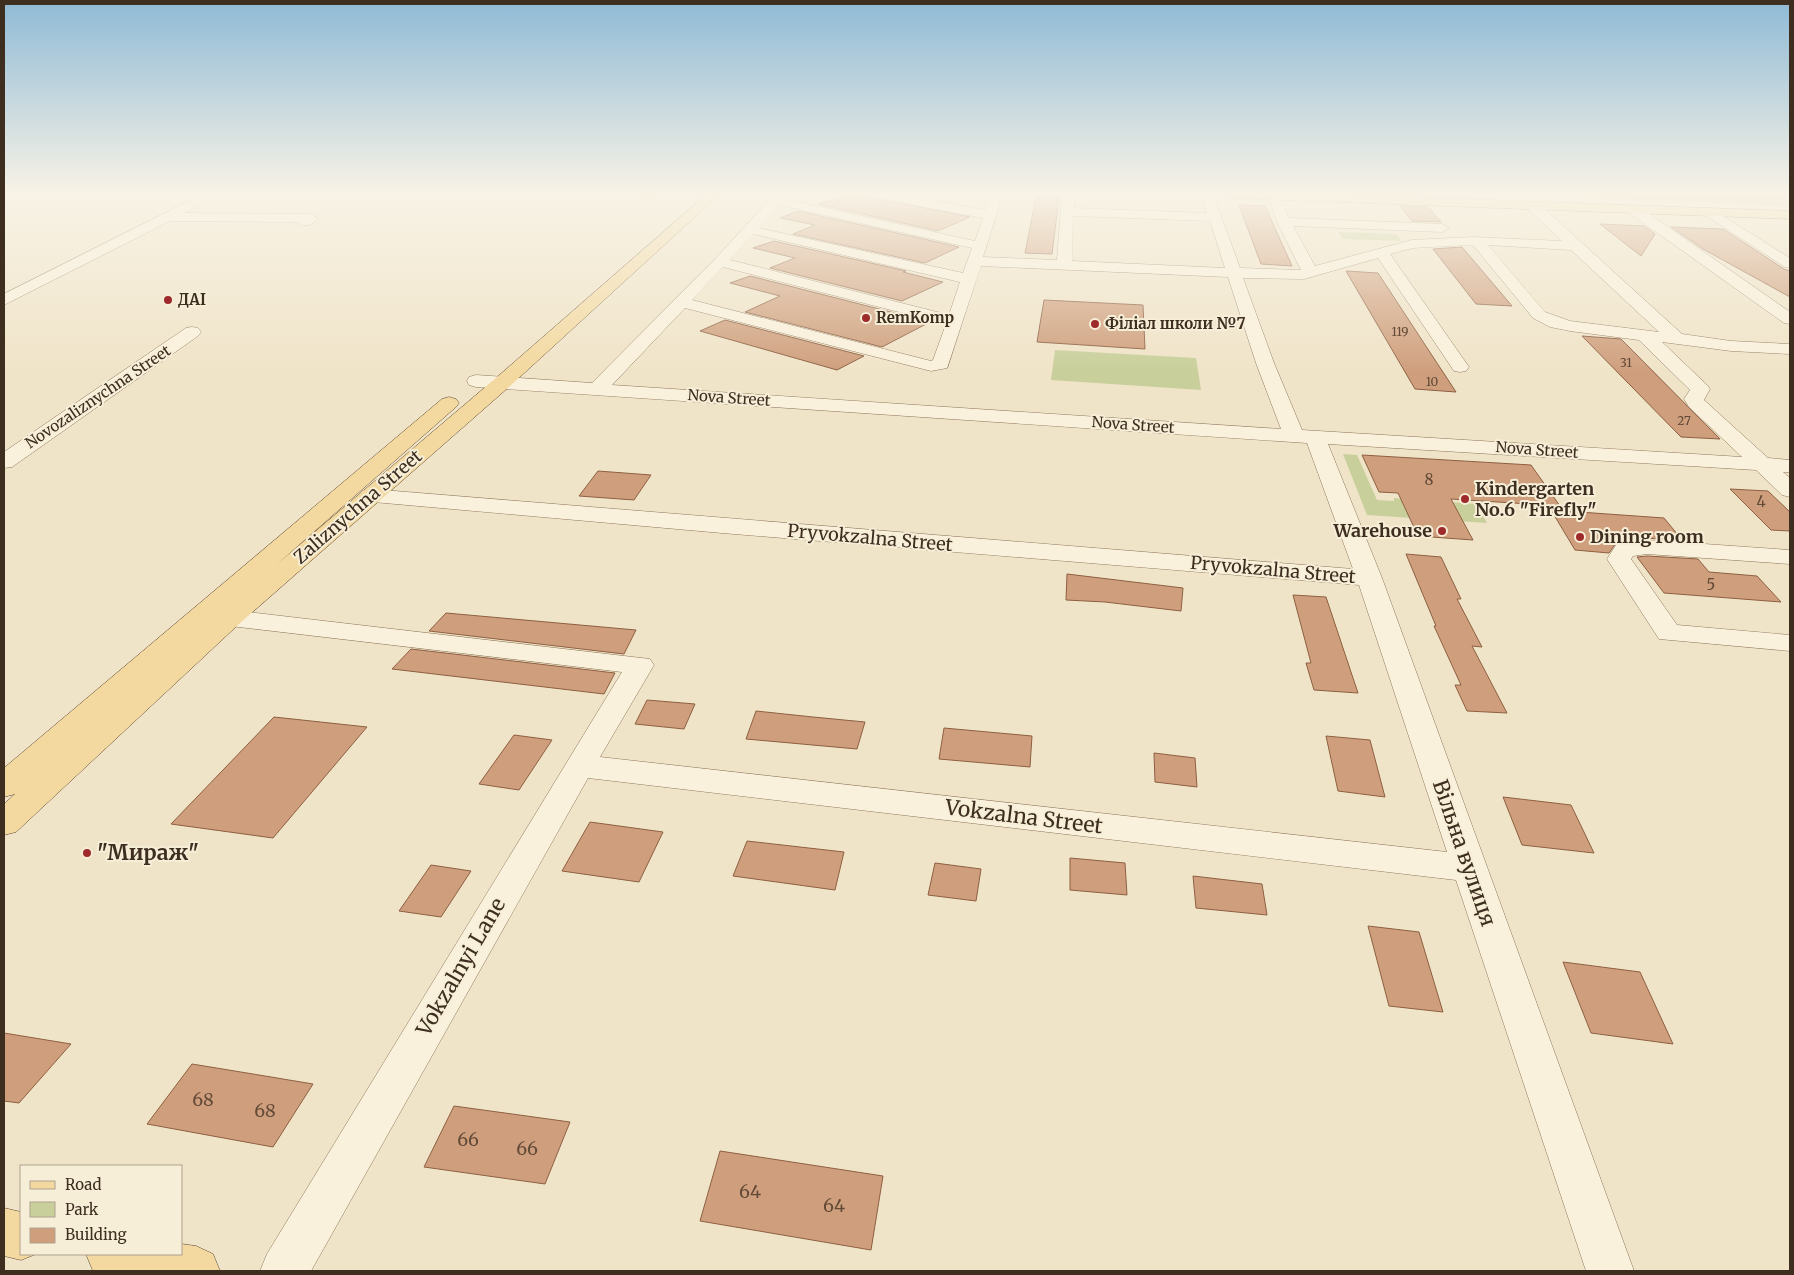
<svg xmlns="http://www.w3.org/2000/svg" width="1794" height="1275" font-family="Merriweather,serif">
	<rect width="100%" height="100%" fill="#f0e4c8"/>
	<g fill="#c9cf9b">
		<path d="M 577,194 L 667,194 C 653,207 626,194 609,194 C 596,194 589,199 574,197 Z"/>
		<polygon points="1476,194 1790,194 1790,206"/>
		<polygon points="1338,232 1396,234 1402,241 1343,239"/>
		<polygon points="1055,350 1196,358 1201,390 1051,380"/>
		<polygon points="1343,454 1357,455 1377,500 1394,501 1394,498 1476,504 1487,523 1367,515"/>
	</g>
	<g fill="#cf9f7d" stroke="#8d5f41">
		<polygon points="848,194 873,198 970,217 938,231 818,204"/>
		<polygon points="1036,197 1059,198 1052,254 1025,253"/>
		<polygon points="1239,205 1265,206 1292,266 1261,264"/>
		<polygon points="1400,206 1428,207 1441,222 1412,221"/>
		<polygon points="798,211 959,247 925,263 793,234 815,225 780,218"/>
		<polygon points="1600,224 1644,226 1655,234 1641,256"/>
		<polygon points="1671,227 1723,229 1784,269 1790,271 1790,297 1703,249"/>
		<polygon points="774,241 906,271 903,272 943,282 902,301 770,268 795,258 753,248"/>
		<polygon points="1462,247 1512,306 1476,304 1433,249"/>
		<polygon points="1346,271 1378,273 1456,392 1415,389"/>
		<polygon points="750,276 930,322 882,347 745,312 780,296 730,283"/>
		<polygon points="1044,300 1143,305 1145,349 1037,342"/>
		<polygon points="725,320 864,356 837,370 700,331"/>
		<polygon points="1582,336 1621,339 1720,439 1681,437"/>
		<polygon points="1362,455 1531,465 1560,506 1451,499 1473,540 1418,536 1398,493 1379,492"/>
		<polygon points="598,471 651,475 634,500 579,496"/>
		<polygon points="1730,489 1768,491 1790,512 1790,531 1771,530"/>
		<polygon points="1551,510 1664,518 1683,541 1647,538 1616,543 1609,553 1575,550"/>
		<polygon points="1406,554 1441,557 1461,599 1457,599 1482,647 1472,646 1507,713 1467,711 1455,685 1461,685 1434,626 1436,626"/>
		<polygon points="1647,556 1698,559 1709,572 1757,576 1781,602 1664,593 1637,557"/>
		<polygon points="1067,574 1183,588 1181,611 1105,602 1066,600"/>
		<polygon points="1293,595 1326,597 1358,693 1314,690 1306,663 1311,663"/>
		<polygon points="446,613 636,630 624,654 429,631"/>
		<polygon points="411,649 615,673 604,694 392,669"/>
		<polygon points="647,700 695,704 684,729 635,724"/>
		<polygon points="756,711 813,717 865,722 857,749 746,739"/>
		<polygon points="274,717 367,727 273,838 171,824"/>
		<polygon points="944,728 1032,736 1030,767 939,759"/>
		<polygon points="514,735 552,740 519,790 479,784"/>
		<polygon points="1326,736 1370,740 1385,797 1338,791"/>
		<polygon points="1154,753 1195,758 1197,787 1155,782"/>
		<polygon points="1503,797 1571,805 1594,853 1522,845"/>
		<polygon points="590,822 663,832 639,882 562,871"/>
		<polygon points="747,841 844,852 835,890 733,876"/>
		<polygon points="1070,858 1125,863 1127,895 1070,890"/>
		<polygon points="935,863 981,869 976,901 928,895"/>
		<polygon points="431,865 471,871 441,917 399,911"/>
		<polygon points="1193,876 1262,884 1267,915 1196,908"/>
		<polygon points="1368,926 1419,932 1443,1012 1389,1006"/>
		<polygon points="1563,962 1640,972 1673,1044 1591,1033"/>
		<polygon points="4,1033 71,1044 19,1103 4,1101"/>
		<polygon points="192,1064 259,1075 313,1084 273,1147 147,1124"/>
		<polygon points="454,1106 570,1122 545,1184 424,1167"/>
		<polygon points="720,1151 883,1176 871,1250 700,1221"/>
	</g>
	<g fill="none" stroke-linecap="round" stroke-linejoin="round">
		<g stroke="#8d765c" stroke-width="1">
			<g id="minor">
				<path d="M 203,194 L 218,194 L 184,213 L 311,214 L 318,218 C 313,224 307,227 300,225 L 298,222 L 170,221 L 4,305 L 4,294 Z"/>
				<path d="M 775,194 L 788,194 L 784,199 L 975,241 L 983,218 L 877,198 L 871,194 L 896,194 L 985,210 L 991,194 L 1003,194 L 983,257 L 1057,260 L 1062,194 L 1074,194 L 1074,208 L 1207,213 L 1201,194 L 1213,194 L 1240,268 L 1301,270 L 1277,222 L 1267,194 L 1277,194 L 1289,218 L 1442,224 L 1449,228 L 1442,232 L 1293,226 L 1315,266 L 1412,240 L 1473,237 L 1562,241 L 1528,209 L 1527,206 L 1533,202 L 1538,203 L 1682,334 L 1731,341 L 1790,344 L 1790,354 L 1731,351 L 1662,342 L 1707,385 L 1710,389 L 1704,400 L 1768,458 L 1790,460 L 1790,472 L 1783,472 L 1790,478 L 1790,497 L 1782,495 L 1756,470 L 1328,444 L 1382,578 L 1634,1271 L 1586,1271 L 1456,880 L 588,778 L 311,1271 L 260,1271 L 267,1254 L 622,672 L 230,626 L 221,624 L 217,618 L 221,612 L 230,610 L 650,659 L 654,665 L 600,757 L 1447,852 L 1359,585 L 722,533 L 362,501 L 359,496 L 362,491 L 370,489 L 1353,569 L 1307,443 L 476,387 L 469,385 L 467,381 L 469,377 L 476,375 L 592,383 L 715,259 ZM 779,205 L 972,248 L 963,273 L 759,228 ZM 1073,216 L 1210,221 L 1225,268 L 1072,261 ZM 753,234 L 960,282 L 949,315 L 730,260 ZM 1473,245 L 1533,318 L 1550,327 L 1570,331 L 1639,340 L 1690,390 L 1684,399 L 1689,407 L 1742,457 L 1302,430 L 1274,363 L 1243,278 L 1304,279 L 1378,258 L 1454,371 L 1460,372 L 1466,371 L 1469,367 L 1390,254 L 1413,248 ZM 1488,245 L 1571,250 L 1659,332 L 1570,321 L 1545,312 ZM 981,266 L 1228,277 L 1256,363 L 1281,429 L 612,385 L 685,308 L 931,371 L 947,368 ZM 723,267 L 946,324 L 933,360 L 931,361 L 692,300 Z"/>
				<polygon points="1633,205 1638,206 1790,312 1790,324 1784,323 1628,212 1627,209"/>
				<polygon points="1710,208 1790,258 1790,268 1785,267 1705,215 1704,212 1705,209"/>
				<polygon points="192,327 198,328 201,332 198,336 12,467 4,468 4,452 186,328"/>
				<polygon points="1647,540 1790,550 1790,564 1647,554 1633,556 1631,559 1677,625 1790,635 1790,651 1659,639 1607,559 1616,545"/>
			</g>
		</g>
		<g stroke="#5b4430" stroke-width="1">
			<g id="major">
				<polygon points="707,194 720,194 510,386 239,624 16,832 4,835 4,804 15,794 4,797 4,768 442,399 449,397 456,399 459,403 456,407 276,565 496,378"/>
				<polygon points="1225,194 1325,194 1790,211 1790,219 1231,198"/>
				<polygon points="4,1208 21,1212 21,1254 36,1254 21,1260 4,1256"/>
				<polygon points="181,1244 196,1246 213,1254 220,1271 93,1271 86,1254 181,1254"/>
			</g>
		</g>
		<use href="#minor" fill="#faf1dc" fill-rule="evenodd"/>
		<use href="#major" fill="#f3d9a0" fill-rule="evenodd"/>
	</g>
	<linearGradient id="sky" x2="0" y2="1"><stop stop-color="#8fbad6"/><stop offset="0.52" stop-color="#f8f3e6"/><stop offset="1" stop-color="#f8f3e6" stop-opacity="0"/></linearGradient>
	<rect width="1794" height="372" fill="url(#sky)"/>
	<g fill="#9e2a2b" stroke="#f7eed8" stroke-width="2">
		<circle cx="168" cy="300" r="5"/>
		<circle cx="866" cy="318" r="5"/>
		<circle cx="1095" cy="324" r="5"/>
		<circle cx="1465" cy="499" r="5"/>
		<circle cx="1442" cy="531" r="5"/>
		<circle cx="1580" cy="537" r="5"/>
		<circle cx="87" cy="853" r="5"/>
	</g>
	<g text-anchor="middle" stroke-width="4" stroke-linejoin="round" paint-order="stroke">
		<g font-size="12" fill="#624a37">
			<text x="1400" y="336">119</text>
			<text x="1626" y="367">31</text>
			<text x="1432" y="386">10</text>
			<text x="1684" y="425">27</text>
		</g>
		<g font-size="15" font-weight="bold" fill="#3d2e20" stroke="#f7eed8" text-anchor="start">
			<text x="178" y="305">ДАІ</text>
			<text x="876" y="323">RemKomp</text>
			<text x="1105" y="329">Філіал школи №7</text>
		</g>
		<g font-size="15" fill="#3d2e20" stroke="#f7eed8">
			<text transform="translate(98 397) rotate(-34)" y="5">Novozaliznychna Street</text>
			<text transform="translate(729 398) rotate(4)" y="5">Nova Street</text>
			<text transform="translate(1133 425) rotate(4)" y="5">Nova Street</text>
			<text transform="translate(1537 450) rotate(4)" y="5">Nova Street</text>
		</g>
		<g font-size="15" fill="#624a37">
			<text x="1429" y="485">8</text>
			<text x="1761" y="507">4</text>
			<text x="1711" y="590">5</text>
		</g>
		<g font-size="18" font-weight="bold" fill="#3d2e20" stroke="#f7eed8" text-anchor="start">
			<text x="1475" y="495">Kindergarten<tspan x="1475" dy="21">No.6 "Firefly"</tspan></text>
			<text x="1432" y="537" text-anchor="end">Warehouse</text>
			<text x="1590" y="543">Dining room</text>
		</g>
		<g font-size="18" fill="#3d2e20" stroke="#f7eed8">
			<text transform="translate(358 507) rotate(-41)" y="6">Zaliznychna Street</text>
			<text transform="translate(870 538) rotate(5)" y="6">Pryvokzalna Street</text>
			<text transform="translate(1273 570) rotate(5)" y="6">Pryvokzalna Street</text>
		</g>
		<g font-size="18" fill="#624a37">
			<text x="203" y="1106">68</text>
			<text x="265" y="1117">68</text>
			<text x="468" y="1146">66</text>
			<text x="527" y="1155">66</text>
			<text x="750" y="1198">64</text>
			<text x="834" y="1212">64</text>
		</g>
		<g font-size="21" fill="#3d2e20" stroke="#f7eed8">
			<text transform="translate(1024 817) rotate(7)" y="7">Vokzalna Street</text>
			<text transform="translate(1464 853) rotate(71)" y="7">Вільна вулиця</text>
			<text transform="translate(461 967) rotate(-60)" y="7">Vokzalnyi Lane</text>
		</g>
		<g font-size="21" font-weight="bold" fill="#3d2e20" stroke="#f7eed8" text-anchor="start">
			<text x="97" y="860">"Мираж"</text>
		</g>
	</g>
	<rect width="1794" height="1275" fill="none" stroke="#3d2e20" stroke-width="10"/>
	<rect x="20" y="1165" width="162" height="90" fill="#f7eed8" stroke="#ada18e"/>
	<rect x="30" y="1181" width="25" height="8" fill="#f3d9a0" stroke="#ada18e"/>
	<text x="65" y="1190" font-size="15" fill="#3d2e20">Road</text>
	<rect x="30" y="1202" width="25" height="15" fill="#c9cf9b" stroke="#ada18e"/>
	<text x="65" y="1215" font-size="15" fill="#3d2e20">Park</text>
	<rect x="30" y="1228" width="25" height="15" fill="#cf9f7d" stroke="#ada18e"/>
	<text x="65" y="1240" font-size="15" fill="#3d2e20">Building</text>
</svg>
